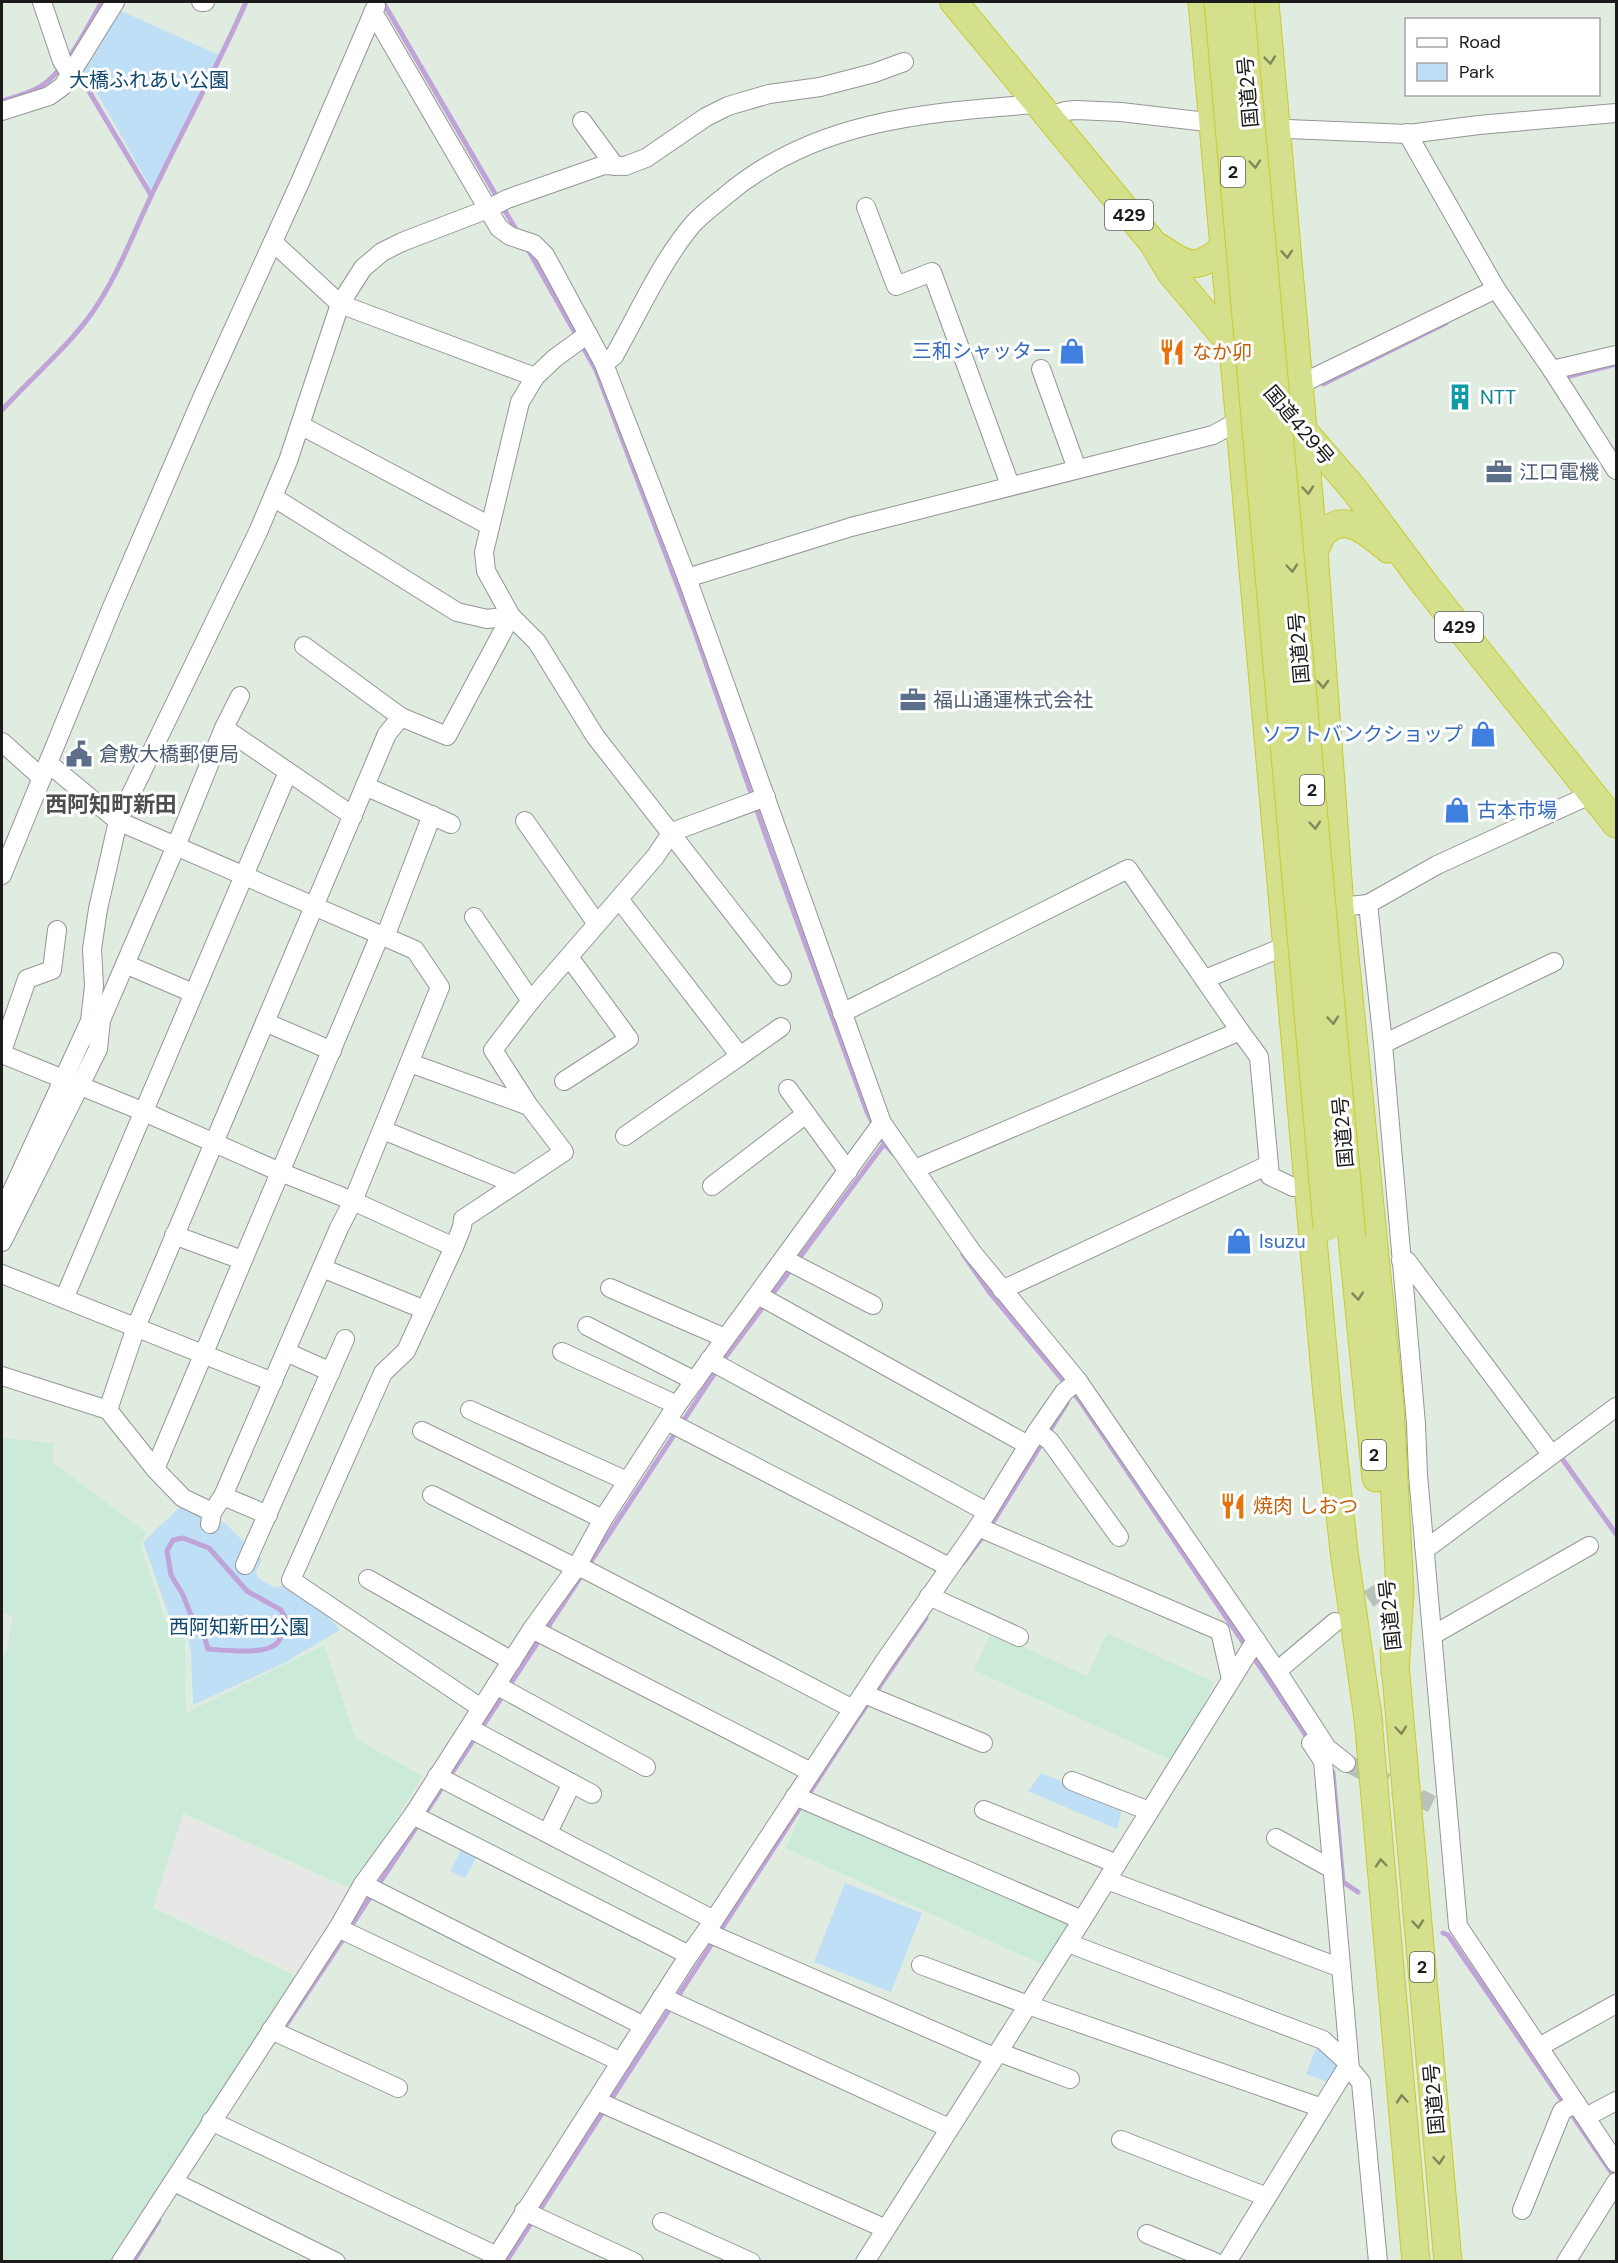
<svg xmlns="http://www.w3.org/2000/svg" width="1618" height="2263" font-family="'DM Sans','Noto Sans JP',sans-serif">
	<rect width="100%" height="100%" fill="#e1ece1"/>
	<g fill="#ccead8">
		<polygon points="2,1438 54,1443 52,1462 147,1533 140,1543 165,1620 185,1641 186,1713 324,1645 356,1739 422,1776 354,1890 183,1813 153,1908 298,1977 113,2261 32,2262 25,2259 2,2261 2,1657 7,1649 13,1616 2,1613"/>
		<polygon points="991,1632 1087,1676 1107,1633 1214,1682 1177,1763 974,1670"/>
		<polygon points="806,1803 1071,1923 1050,1968 786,1848"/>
	</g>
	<g fill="#bedff5">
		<polygon points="119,10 219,55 152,190 84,70"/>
		<polygon points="182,1505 204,1512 226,1524 262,1560 256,1572 258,1578 276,1588 291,1583 319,1607 340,1630 284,1663 193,1705 191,1653 187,1634 170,1619 143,1542"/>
		<polygon points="1041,1773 1123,1805 1117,1829 1028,1791"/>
		<polygon points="462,1848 477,1856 465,1878 450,1871"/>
		<polygon points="845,1883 922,1913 891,1992 814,1962"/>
		<polygon points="1317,2046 1339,2065 1330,2083 1306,2074"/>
	</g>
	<polygon fill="#e7e7e7" points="183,1816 350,1891 300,1974 155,1905"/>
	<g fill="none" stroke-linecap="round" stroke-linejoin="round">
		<g stroke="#c0a3d8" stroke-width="5">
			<polyline points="383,2 518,233"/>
			<polyline points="81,78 151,195"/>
			<path d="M 2,101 C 17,96 36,92 49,80 C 72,60 87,27 102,2"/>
			<polyline points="526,246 596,370 694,629 768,842 867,1112 874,1126"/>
			<polyline points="1566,377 1616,364"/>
			<polyline points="1323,384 1446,323"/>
			<path d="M 2,410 C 31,378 67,348 92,313 C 118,276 134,231 154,190 C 184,127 218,66 246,2"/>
			<polyline points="879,1134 884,1144 895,1155"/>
			<polyline points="963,1254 990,1293 1080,1401 1247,1648"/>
			<polyline points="797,1261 884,1144"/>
			<polyline points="1558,1453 1616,1534"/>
			<polyline points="990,1527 1067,1403"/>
			<path d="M 183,1538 L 209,1548 L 247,1591 L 281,1610 L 286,1619 C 284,1626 283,1636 278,1642 C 267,1656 224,1650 208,1649 L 202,1630 L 191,1615 L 183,1595 L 171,1575 L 167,1551 L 173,1540 Z"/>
			<polyline points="963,1563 984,1535"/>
			<polyline points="1252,1655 1309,1740"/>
			<polyline points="1330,1769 1333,1773 1343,1882 1358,1892"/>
			<polyline points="350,1928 724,1359 792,1268"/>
			<polyline points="1443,1933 1448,1935 1616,2179"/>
			<polyline points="282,2031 345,1936"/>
			<polyline points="133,2262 159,2220"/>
			<polyline points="506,2262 858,1718 926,1618"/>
		</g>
		<g stroke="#b9c2b9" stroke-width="18" stroke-dasharray="18 9" stroke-linecap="butt">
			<polyline points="1346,1614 1413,1570"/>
			<polyline points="1346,1763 1432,1804"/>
		</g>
		<g stroke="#959595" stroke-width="20">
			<g id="minor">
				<polyline points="42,2 62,61 71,75"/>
				<polyline points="201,2 205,2"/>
				<polyline points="373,12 499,228 510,236 534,244 545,255 604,364 687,578 882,1123 972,1252 1078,1381 1277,1671 1327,1748 1346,1763"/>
				<polyline points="2,111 49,96 63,86 115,2"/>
				<polyline points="1047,117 1065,111 1076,110 1121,112 1224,124"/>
				<polyline points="582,121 615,166"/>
				<polyline points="1266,128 1408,134 1479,125 1616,113"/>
				<polyline points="1407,133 1496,289"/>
				<polyline points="866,207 896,286 932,272 1010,485"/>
				<polyline points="273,242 340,304 535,377"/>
				<polyline points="588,334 555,358 535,377 520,402 484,552 486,571 511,616 537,642 595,736 782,976"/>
				<path d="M 604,364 L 614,356 C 638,314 662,260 693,224 C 702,214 714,205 724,197 C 814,120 923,113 1036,104"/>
				<polyline points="1041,369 1077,469"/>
				<polyline points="1552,370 1616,355"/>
				<polyline points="1290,391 1315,377 1496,289 1552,370 1616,470"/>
				<polyline points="300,425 490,526"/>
				<polyline points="273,497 457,612 487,619 511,616"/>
				<polyline points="687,578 851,527 1213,435 1246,417"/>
				<polyline points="304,646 401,717"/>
				<polyline points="224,728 353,816"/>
				<polyline points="2,742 42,778"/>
				<polyline points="48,763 118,821 415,950 440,987 353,1201 339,1228 223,1496 211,1514"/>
				<polyline points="365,786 451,824"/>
				<polyline points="525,821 597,924"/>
				<polyline points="2,875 112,607 202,398 301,180 376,6"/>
				<polyline points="619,899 740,1056 625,1136"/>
				<polyline points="1368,904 1383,1044 1416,1424 1418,1475 1458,1926 1616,2163"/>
				<polyline points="1340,907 1368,904 1437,865 1592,794"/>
				<polyline points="474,917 531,1001"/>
				<polyline points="385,937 432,815"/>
				<polyline points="125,964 193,993"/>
				<polyline points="1205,979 1286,946"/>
				<polyline points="842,1013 1128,869 1240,1031"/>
				<polyline points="265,1022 332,1051"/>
				<polyline points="1383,1044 1554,962"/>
				<polyline points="2,1051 27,979 52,970 57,930"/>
				<polyline points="2,1054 142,1111 280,1172 353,1201 454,1247"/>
				<polyline points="740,1056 781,1027"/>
				<polyline points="410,1063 529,1106"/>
				<polyline points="564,1081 629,1039 569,957"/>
				<polyline points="788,1089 848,1171"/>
				<polyline points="383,1130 515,1184"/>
				<polyline points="915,1169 1240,1031 1259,1057 1270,1176 1293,1187"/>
				<polyline points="712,1186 806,1114"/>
				<polyline points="2,1213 90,1021 94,986 92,949 98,909 118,821 258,532 288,461 340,304 363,268 382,252 402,242 488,209 507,199 604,165 625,166 646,158 706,117 728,106 769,94 820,87 874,73 904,62"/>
				<polyline points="174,1235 242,1260"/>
				<polyline points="2,1242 98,1049 101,1020 176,846 224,728 240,696"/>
				<polyline points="784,1259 873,1305"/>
				<polyline points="1401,1261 1407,1261 1551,1454"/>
				<polyline points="322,1268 425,1310"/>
				<polyline points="2,1274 273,1382"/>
				<polyline points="610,1288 725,1338"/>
				<polyline points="1002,1290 1268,1165"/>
				<polyline points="758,1295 1028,1445"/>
				<polyline points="64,1299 288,772"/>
				<polyline points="587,1326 695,1381"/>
				<polyline points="286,1352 331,1372"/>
				<polyline points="562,1352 677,1405"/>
				<polyline points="709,1360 987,1512"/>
				<polyline points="2,1376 108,1410 155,1469 183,1498 212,1512 210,1524"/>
				<polyline points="108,1410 136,1327 387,734 401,717 447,736 511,616"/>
				<polyline points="470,1410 627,1481"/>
				<polyline points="667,1421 949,1567"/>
				<polyline points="422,1431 603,1519"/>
				<polyline points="1037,1431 1050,1441 1119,1537"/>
				<polyline points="155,1469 380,935"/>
				<polyline points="432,1495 576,1568 584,1569 594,1574 853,1709"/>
				<polyline points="223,1496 268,1515"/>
				<polyline points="978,1527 1220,1631 1231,1679"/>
				<polyline points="1424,1546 1430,1546 1616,1407"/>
				<polyline points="245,1565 345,1339"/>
				<polyline points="368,1579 512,1661"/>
				<polyline points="929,1596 1019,1637"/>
				<polyline points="532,1629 811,1772"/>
				<polyline points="1433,1635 1589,1546"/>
				<polyline points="1277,1671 1335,1622"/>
				<polyline points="496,1685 646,1767"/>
				<polyline points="864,1694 983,1743"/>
				<polyline points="481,1708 291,1580 383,1373 406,1351 454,1247 462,1227 463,1219 564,1152 529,1106 493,1050 533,998 655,857 672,832 766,797"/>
				<polyline points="469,1728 592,1794"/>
				<polyline points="1311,1743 1323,1761 1350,2069 1361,2082 1378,2262"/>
				<polyline points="437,1776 714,1920"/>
				<polyline points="1072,1781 1149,1811"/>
				<polyline points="795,1796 1082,1920"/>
				<polyline points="984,1810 1117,1864"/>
				<polyline points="413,1815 689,1955"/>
				<polyline points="548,1832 572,1783"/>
				<polyline points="1276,1838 1332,1869"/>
				<polyline points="1107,1880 1341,1968"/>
				<polyline points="363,1884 644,2026"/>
				<polyline points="338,1928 621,2062"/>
				<polyline points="706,1932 994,2057"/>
				<polyline points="1068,1943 1323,2040 1349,2064 1227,2262"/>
				<polyline points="921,1965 1028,2005 1322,2108"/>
				<polyline points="662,1997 949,2128"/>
				<polyline points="271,2030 398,2088"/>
				<polyline points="1539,2047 1616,2004"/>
				<polyline points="998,2052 1070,2079"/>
				<polyline points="597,2101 886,2229"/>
				<polyline points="1586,2117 1616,2101"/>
				<polyline points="211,2121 497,2256"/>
				<polyline points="1121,2140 1267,2197"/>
				<polyline points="174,2182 336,2262"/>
				<polyline points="1522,2210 1562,2111 1576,2103"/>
				<polyline points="524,2211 634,2262"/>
				<polyline points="662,2222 751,2262"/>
				<polyline points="1147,2234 1215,2262"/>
				<polyline points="121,2262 338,1928 363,1884 413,1815 532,1629 576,1568 603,1519 677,1405 882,1123"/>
				<polyline points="493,2262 689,1955 714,1920 884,1662 978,1527 1037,1431 1064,1392 1078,1381"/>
				<polyline points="865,2262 1082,1920 1256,1640"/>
				<polyline points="1566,2262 1616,2182"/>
			</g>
		</g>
		<g stroke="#cbc92d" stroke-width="29">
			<g id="highway">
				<polyline points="954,2 1153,243 1171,273 1236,350"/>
				<polyline points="1202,2 1327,1395 1344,1551 1369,1725"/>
				<polyline points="1265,2 1314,552 1340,907 1390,1406 1400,1592 1395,1672"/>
				<path d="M 1159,247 C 1188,267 1195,271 1224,248"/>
				<polyline points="1301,428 1353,488 1427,587 1616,824"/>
				<path d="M 1314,552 C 1317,547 1319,539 1322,535 C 1344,509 1370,534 1388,549"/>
				<polyline points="1352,1238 1376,1478"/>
				<polyline points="1394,1653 1448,2262"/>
				<polyline points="1367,1707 1416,2262"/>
			</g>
		</g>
		<use href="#minor" stroke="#fff" stroke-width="18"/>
		<use href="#highway" stroke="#d4e08b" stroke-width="27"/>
		<g stroke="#cbc92d" stroke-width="29" stroke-linecap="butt">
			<g id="highway-bridge">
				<polyline points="1218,2 1327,1227"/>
				<polyline points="1240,2 1352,1238"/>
			</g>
		</g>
		<use href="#highway-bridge" stroke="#d4e08b" stroke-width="27"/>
	</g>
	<defs><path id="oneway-chevron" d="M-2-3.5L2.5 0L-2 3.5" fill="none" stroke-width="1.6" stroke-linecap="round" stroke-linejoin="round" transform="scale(1.5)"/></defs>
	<g stroke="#818759">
		<use href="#oneway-chevron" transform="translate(1270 60) rotate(84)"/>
		<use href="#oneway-chevron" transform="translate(1255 164) rotate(85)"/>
		<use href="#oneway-chevron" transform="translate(1287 254) rotate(86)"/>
		<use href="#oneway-chevron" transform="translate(1308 490) rotate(85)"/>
		<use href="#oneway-chevron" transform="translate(1292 568) rotate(85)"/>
		<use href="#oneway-chevron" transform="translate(1323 684) rotate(88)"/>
		<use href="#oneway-chevron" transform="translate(1315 825) rotate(85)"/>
		<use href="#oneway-chevron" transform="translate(1333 1020) rotate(85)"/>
		<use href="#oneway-chevron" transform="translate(1358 1296) rotate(84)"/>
		<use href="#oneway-chevron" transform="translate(1401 1730) rotate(85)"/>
		<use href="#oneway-chevron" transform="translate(1381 1863) rotate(-95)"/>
		<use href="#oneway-chevron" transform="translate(1418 1924) rotate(85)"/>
		<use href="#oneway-chevron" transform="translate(1402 2099) rotate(-95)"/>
		<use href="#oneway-chevron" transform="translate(1439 2160) rotate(85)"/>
	</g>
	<defs>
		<g id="shop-bare" transform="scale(2.07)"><path d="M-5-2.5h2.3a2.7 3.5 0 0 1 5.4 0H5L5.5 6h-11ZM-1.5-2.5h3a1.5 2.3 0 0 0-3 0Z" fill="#3f7fe0" stroke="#fff" stroke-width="2.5" paint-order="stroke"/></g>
		<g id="restaurant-bare" transform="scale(2.07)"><path d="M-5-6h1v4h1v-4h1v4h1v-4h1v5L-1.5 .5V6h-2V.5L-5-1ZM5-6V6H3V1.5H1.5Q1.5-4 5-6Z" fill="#e8710a" stroke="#fff" stroke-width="2.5" paint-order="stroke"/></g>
		<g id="building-bare" transform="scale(2.07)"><path d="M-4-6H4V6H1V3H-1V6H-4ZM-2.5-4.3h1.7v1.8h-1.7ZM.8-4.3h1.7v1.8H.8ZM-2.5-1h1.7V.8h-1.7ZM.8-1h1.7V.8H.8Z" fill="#0f9aa8" stroke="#fff" stroke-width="2.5" paint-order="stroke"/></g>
		<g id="office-bare" transform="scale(2.07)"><path d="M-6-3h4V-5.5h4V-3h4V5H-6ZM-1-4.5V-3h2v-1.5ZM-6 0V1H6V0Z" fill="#5c6f8a" stroke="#fff" stroke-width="2.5" paint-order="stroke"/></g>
		<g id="civic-bare" transform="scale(2.07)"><path d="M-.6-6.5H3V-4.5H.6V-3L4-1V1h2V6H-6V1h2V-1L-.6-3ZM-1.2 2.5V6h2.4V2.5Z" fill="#5c6f8a" stroke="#fff" stroke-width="2.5" paint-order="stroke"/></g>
	</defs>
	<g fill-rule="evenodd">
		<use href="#shop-bare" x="1072" y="351"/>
		<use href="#restaurant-bare" x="1172" y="352"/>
		<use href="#building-bare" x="1460" y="397"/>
		<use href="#office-bare" x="1499" y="472"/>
		<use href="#office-bare" x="913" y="700"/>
		<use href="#shop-bare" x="1483" y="734"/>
		<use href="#civic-bare" x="79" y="754"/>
		<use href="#shop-bare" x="1457" y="810"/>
		<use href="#shop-bare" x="1239" y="1241"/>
		<use href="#restaurant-bare" x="1233" y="1506"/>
	</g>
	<g text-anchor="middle" stroke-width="6" stroke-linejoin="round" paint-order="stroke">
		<g fill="#fff" stroke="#5f5f5f" stroke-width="1.5">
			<rect x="1221" y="157" width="24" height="30" rx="4.5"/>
			<rect x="1105" y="200" width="48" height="30" rx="4.5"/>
			<rect x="1435" y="612" width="48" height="30" rx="4.5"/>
			<rect x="1300" y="775" width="24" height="30" rx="4.5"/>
			<rect x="1362" y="1440" width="24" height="30" rx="4.5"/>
			<rect x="1410" y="1952" width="24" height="30" rx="4.5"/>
		</g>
		<g font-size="18" font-weight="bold" fill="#1b1b1b">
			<text x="1233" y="178">2</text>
			<text x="1129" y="221">429</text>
			<text x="1459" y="633">429</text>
			<text x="1312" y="796">2</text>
			<text x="1374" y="1461">2</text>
			<text x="1422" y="1973">2</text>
		</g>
		<g font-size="20" fill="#114971" stroke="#fff">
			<text x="149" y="87">大橋ふれあい公園</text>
			<text x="239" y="1634">西阿知新田公園</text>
		</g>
		<g font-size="20" fill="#1b1b1b" stroke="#fff">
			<text transform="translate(1248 92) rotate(-95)" y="7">国道2号</text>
			<text transform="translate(1299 425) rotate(50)" y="7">国道429号</text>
			<text transform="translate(1299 648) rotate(-95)" y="7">国道2号</text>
			<text transform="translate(1343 1132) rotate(-95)" y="7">国道2号</text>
			<text transform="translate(1390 1615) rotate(-96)" y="7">国道2号</text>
			<text transform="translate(1434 2099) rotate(-95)" y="7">国道2号</text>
		</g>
		<g font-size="20" fill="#366cbe" stroke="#fff" text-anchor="end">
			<text x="1052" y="358">三和シャッター</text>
			<text x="1463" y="741">ソフトバンクショップ</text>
			<text x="1477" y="817" text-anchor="start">古本市場</text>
			<text x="1259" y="1248" text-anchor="start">Isuzu</text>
		</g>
		<g font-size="20" fill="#c56008" stroke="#fff" text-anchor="start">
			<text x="1192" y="359">なか卯</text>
			<text x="1253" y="1513">焼肉 しおつ</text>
		</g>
		<g font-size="20" fill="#0d838f" stroke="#fff" text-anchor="start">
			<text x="1480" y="404">NTT</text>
		</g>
		<g font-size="20" fill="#4e5e75" stroke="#fff" text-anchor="start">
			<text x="1519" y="479">江口電機</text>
			<text x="933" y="707">福山通運株式会社</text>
			<text x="99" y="761">倉敷大橋郵便局</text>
		</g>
		<g font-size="22" font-weight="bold" fill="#4e4e4e" stroke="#fff">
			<text x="111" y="812">西阿知町新田</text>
		</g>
	</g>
	<rect width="1618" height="2263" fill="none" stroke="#1b1b1b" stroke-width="6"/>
	<rect x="1405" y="18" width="195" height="78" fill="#ffffff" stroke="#a4a4a4" stroke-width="1.5"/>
	<rect x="1417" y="38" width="30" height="9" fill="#ffffff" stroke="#a4a4a4" stroke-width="1.5"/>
	<text x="1459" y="48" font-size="18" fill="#1b1b1b">Road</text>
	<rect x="1417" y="63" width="30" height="18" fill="#bedff5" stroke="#a4a4a4" stroke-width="1.5"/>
	<text x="1459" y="78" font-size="18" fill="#1b1b1b">Park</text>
</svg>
